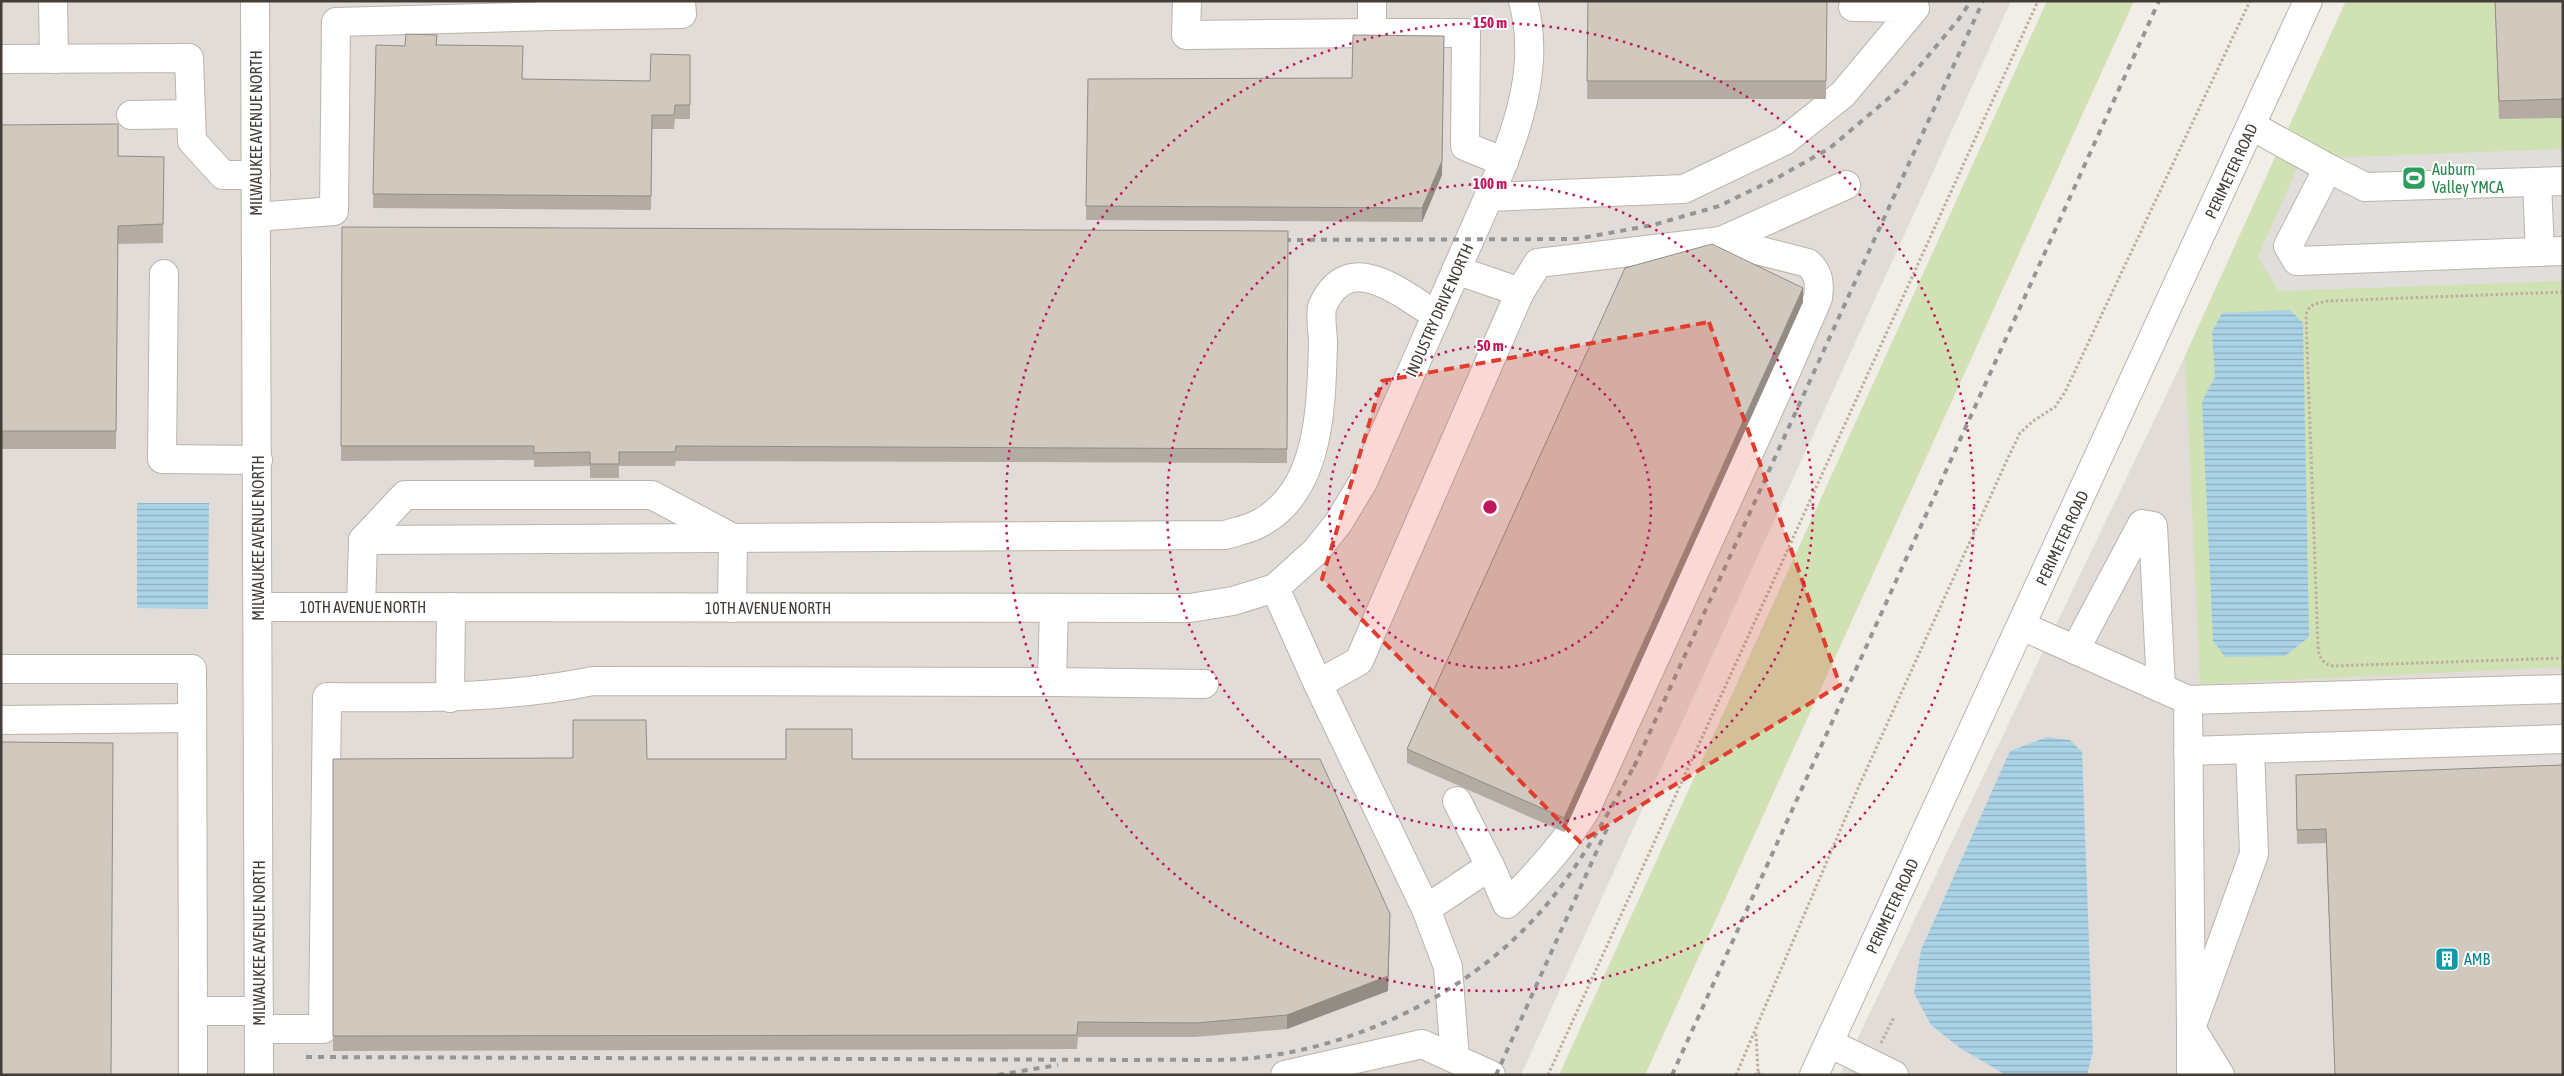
<svg xmlns="http://www.w3.org/2000/svg" width="2564" height="1076" font-family="'Asap Condensed',sans-serif">
	<defs>
		<pattern id="water-rules" width="6" height="5" patternUnits="userSpaceOnUse" patternTransform="scale(1.25)"><rect width="6" height="5" fill="#aad3e7"/><path d="M0 2.5h6" fill="none" stroke="#8cacbc"/></pattern>
	</defs>
	<rect width="100%" height="100%" fill="#f1ede7"/>
	<g fill="#e1dcd8">
		<polygon points="1,1 2011,1 1521,1075 1,1075"/>
		<polygon points="2346,1 2563,1 2563,1075 1840,1075 2185,356"/>
	</g>
	<g fill="#d0e1b4">
		<polygon points="2047,1 2134,1 1645,1075 1559,1075"/>
		<polygon points="2346,1 2563,1 2563,667 2200,684 2185,356"/>
	</g>
	<polygon fill="#e0dedb" points="2563,149 2563,281 2279,291 2258,257 2301,159"/>
	<g fill="url(#water-rules)">
		<polygon points="2290,310 2303,323 2309,637 2285,656 2225,657 2213,641 2202,401 2215,377 2212,332 2222,313"/>
		<polygon points="137,503 209,503 208,609 137,608"/>
		<polygon points="2047,737 2070,740 2082,752 2093,1051 2087,1075 2006,1075 1960,1048 1931,1025 1914,993 1921,950 2010,751"/>
	</g>
	<g fill="none" stroke-linecap="round" stroke-linejoin="round">
		<g stroke="#bbb4aa" stroke-width="30">
			<g id="minor">
				<polyline points="53,1 54,59"/>
				<polyline points="255,1 259,1075"/>
				<polyline points="1187,1 1186,35 1372,33"/>
				<polyline points="1372,1 1372,33 1466,33 1465,146 1504,162"/>
				<polyline points="551,16 682,14 681,1"/>
				<polyline points="1,59 189,58 192,141 223,175 256,175"/>
				<polyline points="131,115 191,114"/>
				<polyline points="2252,126 2328,168 2288,246 2297,261 2563,251"/>
				<polyline points="2328,168 2365,187 2563,181"/>
				<polyline points="2537,182 2540,252"/>
				<polyline points="1489,197 1684,189 1784,141 1843,94 1915,8 1853,7"/>
				<polyline points="256,217 334,211 336,22 551,16 550,1"/>
				<polyline points="164,274 162,459 258,460"/>
				<polyline points="1520,292 1538,263 1721,241 1846,185"/>
				<polyline points="363,540 405,495 652,495 733,538 732,608"/>
				<polyline points="1275,588 1318,684 1426,909 1448,967 1455,1059"/>
				<path d="M 258,607 L 1190,608 L 1233,601 L 1275,588 L 1316,551 L 1339,522 L 1363,482 L 1500,171 C 1522,117 1539,59 1523,1"/>
				<path d="M 361,607 L 363,540 L 1225,535 C 1234,532 1245,530 1254,526 C 1321,496 1321,407 1323,344 C 1323,331 1320,320 1322,307 C 1348,247 1400,293 1436,315"/>
				<polyline points="1054,608 1052,682 1204,684"/>
				<polyline points="2022,626 2188,700 2563,689"/>
				<polyline points="2075,650 2142,524 2153,526 2161,688"/>
				<polyline points="1,669 192,669 193,1011"/>
				<polyline points="1318,684 1359,661 1520,292 1456,270"/>
				<polyline points="450,698 451,607"/>
				<polyline points="2188,700 2191,1028 2220,1075"/>
				<polyline points="1,720 192,718"/>
				<polyline points="2188,751 2563,739"/>
				<path d="M 1490,866 L 1507,904 C 1537,875 1563,846 1585,811 L 1786,372 L 1818,298 C 1820,283 1819,273 1808,263 L 1721,241"/>
				<polyline points="1426,909 1490,866 1457,801"/>
				<path d="M 259,1029 L 323,1029 L 327,697 C 416,698 505,699 593,681 L 1052,682"/>
				<polyline points="1829,1043 1894,1075"/>
				<polyline points="193,1075 193,1011 259,1011"/>
				<polyline points="1285,1075 1422,1044 1491,1075"/>
				<polyline points="1814,1075 2308,1"/>
				<polyline points="2191,1075 2191,1028 2254,854 2250,749"/>
			</g>
		</g>
		<g stroke="#bcaf9d" stroke-width="3" stroke-dasharray="2.5 2.5" stroke-linecap="butt">
			<path d="M 2563,292 L 2327,301 C 2317,304 2309,303 2306,315 L 2318,647 C 2319,657 2322,664 2333,666 L 2563,658"/>
			<polyline points="1881,1043 1894,1017"/>
			<polyline points="1758,1072 1763,1075"/>
			<polyline points="1548,1075 2038,1"/>
			<polyline points="1736,1075 1859,786 2007,460 2020,433 2033,421 2055,407 2065,392 2250,1"/>
			<polyline points="1755,1075 1758,1072 1756,1034"/>
		</g>
		<use href="#minor" stroke="#fff" stroke-width="28"/>
		<g stroke="#959595" stroke-width="4" stroke-dasharray="6 6" stroke-linecap="butt">
			<polyline points="1273,240 1576,239 1653,225 1719,206 1777,178 1830,148 1903,86 1958,20 1971,1"/>
			<polyline points="1634,767 1983,1"/>
			<path d="M 306,1057 L 1145,1060 C 1183,1059 1225,1062 1262,1057 C 1373,1042 1487,983 1556,893 C 1588,852 1612,806 1637,761"/>
			<polyline points="998,1075 1058,1065"/>
			<polyline points="1496,1075 1609,824"/>
			<polyline points="1672,1075 2159,1"/>
		</g>
	</g>
	<g fill="#b4aca3">
		<polygon points="1588,1 1827,1 1826,99 1587,99"/>
		<polygon points="2495,1 2563,1 2563,118 2499,119"/>
		<polygon points="376,45 405,46 437,45 523,79 650,81 690,55 690,119 675,119 674,129 652,129 651,210 373,208"/>
		<polygon points="1088,79 1442,175 1422,222 1086,220"/>
		<polygon points="1,125 118,156 164,157 163,243 118,244 116,449 1,449"/>
		<polygon points="342,227 1288,231 1287,463 676,461 675,466 619,466 619,478 590,478 590,466 534,467 534,460 341,461"/>
		<polygon points="1803,302 1564,832 1407,763 1407,749"/>
		<polygon points="333,759 852,759 1390,928 1388,991 1287,1029 1196,1037 1078,1037 1077,1049 333,1051"/>
		<polygon points="2296,775 2563,1075 2335,1075 2326,843 2297,844"/>
	</g>
	<g fill="#928c85">
		<polygon points="1444,36 1442,175 1422,222 1422,208"/>
		<polygon points="1803,288 1803,302 1564,832 1564,818"/>
		<polygon points="1390,914 1388,991 1287,1029 1287,1015"/>
	</g>
	<g fill="#d1c8be" stroke="#928c85">
		<polygon points="1588,1 1827,1 1826,81 1587,81"/>
		<polygon points="2495,1 2563,1 2563,99 2499,101"/>
		<polygon points="406,34 437,35 436,45 523,46 522,79 650,81 651,54 690,55 690,105 675,105 674,115 652,115 651,196 373,194 376,45 405,46"/>
		<polygon points="1353,35 1444,36 1442,161 1422,208 1086,206 1088,79 1352,78"/>
		<polygon points="118,124 118,156 164,157 163,224 118,226 116,431 1,431 1,125"/>
		<polygon points="342,227 1288,231 1287,449 676,446 675,452 619,452 619,464 590,464 590,452 534,453 534,446 341,446"/>
		<polygon points="1712,244 1803,288 1564,818 1407,749 1625,268"/>
		<polygon points="573,720 646,720 647,759 786,759 786,729 852,729 852,759 1320,759 1390,914 1388,976 1287,1015 1196,1023 1078,1022 1077,1035 333,1036 333,759 573,758"/>
		<polygon points="1,742 113,743 111,1075 1,1075"/>
		<polygon points="2563,765 2563,1075 2335,1075 2326,829 2297,830 2296,775"/>
	</g>
	<path fill="#e13c2e" fill-opacity="0.2" stroke="#e13c2e" stroke-width="4" stroke-dasharray="10 6" stroke-linejoin="round" d="M 1709,322 L 1840,685 L 1580,842 L 1322,579 L 1382,381 Z"/>
	<g fill="none" stroke="#c2185b" stroke-width="2.5" stroke-dasharray="2.5 5">
		<circle cx="1490" cy="507" r="161"/>
		<circle cx="1490" cy="507" r="323"/>
		<circle cx="1490" cy="507" r="484"/>
	</g>
	<defs>
		<g id="stadium-square" transform="scale(1.25)"><rect x="-9" y="-9" width="18" height="18" rx="4" fill="#2e9e5b" stroke="#fff"/><path d="M0-5a6.5 5 0 1 0 0 10a6.5 5 0 1 0 0-10ZM-3.5-1.8h7v3.6h-7Z" fill="#fff"/></g>
		<g id="building-square" transform="scale(1.25)"><rect x="-9" y="-9" width="18" height="18" rx="4" fill="#0f9aa8" stroke="#fff"/><path d="M-4-6H4V6H1V3H-1V6H-4ZM-2.5-4.3h1.7v1.8h-1.7ZM.8-4.3h1.7v1.8H.8ZM-2.5-1h1.7V.8h-1.7ZM.8-1h1.7V.8H.8Z" fill="#fff"/></g>
	</defs>
	<g fill-rule="evenodd">
		<use href="#stadium-square" x="2414" y="178"/>
		<use href="#building-square" x="2447" y="959"/>
	</g>
	<g text-anchor="middle" stroke-width="4" stroke-linejoin="round" paint-order="stroke">
		<g font-size="16" fill="#433d37" stroke="#fff">
			<text transform="translate(256 133) rotate(-90)" y="6">MILWAUKEE AVENUE NORTH</text>
			<text transform="translate(2231 171) rotate(-65)" y="6">PERIMETER ROAD</text>
			<text transform="translate(1439 310) rotate(-66)" y="6">INDUSTRY DRIVE NORTH</text>
			<text transform="translate(258 538) rotate(-90)" y="6">MILWAUKEE AVENUE NORTH</text>
			<text transform="translate(2062 538) rotate(-65)" y="6">PERIMETER ROAD</text>
			<text x="363" y="613">10TH AVENUE NORTH</text>
			<text x="768" y="614">10TH AVENUE NORTH</text>
			<text transform="translate(1892 906) rotate(-65)" y="6">PERIMETER ROAD</text>
			<text transform="translate(259 943) rotate(-90)" y="6">MILWAUKEE AVENUE NORTH</text>
		</g>
		<g font-size="16" fill="#27864d" stroke="#fff" text-anchor="start">
			<text x="2432" y="175">Auburn<tspan x="2432" dy="18">Valley YMCA</tspan></text>
		</g>
		<g font-size="16" fill="#0d838f" stroke="#fff" text-anchor="start">
			<text x="2464" y="965">AMB</text>
		</g>
	</g>
	<circle cx="1490" cy="507" r="8" fill="#c2185b" stroke="#fff" stroke-width="2.5"/>
	<g font-size="15" text-anchor="middle" font-weight="bold" fill="#c2185b" stroke="#fff" stroke-width="4" stroke-linejoin="round" paint-order="stroke">
		<text x="1490" y="28">150 m</text>
		<text x="1490" y="189">100 m</text>
		<text x="1490" y="351">50 m</text>
	</g>
	<rect width="2564" height="1076" fill="none" stroke="#433d37" stroke-width="5"/>
</svg>
